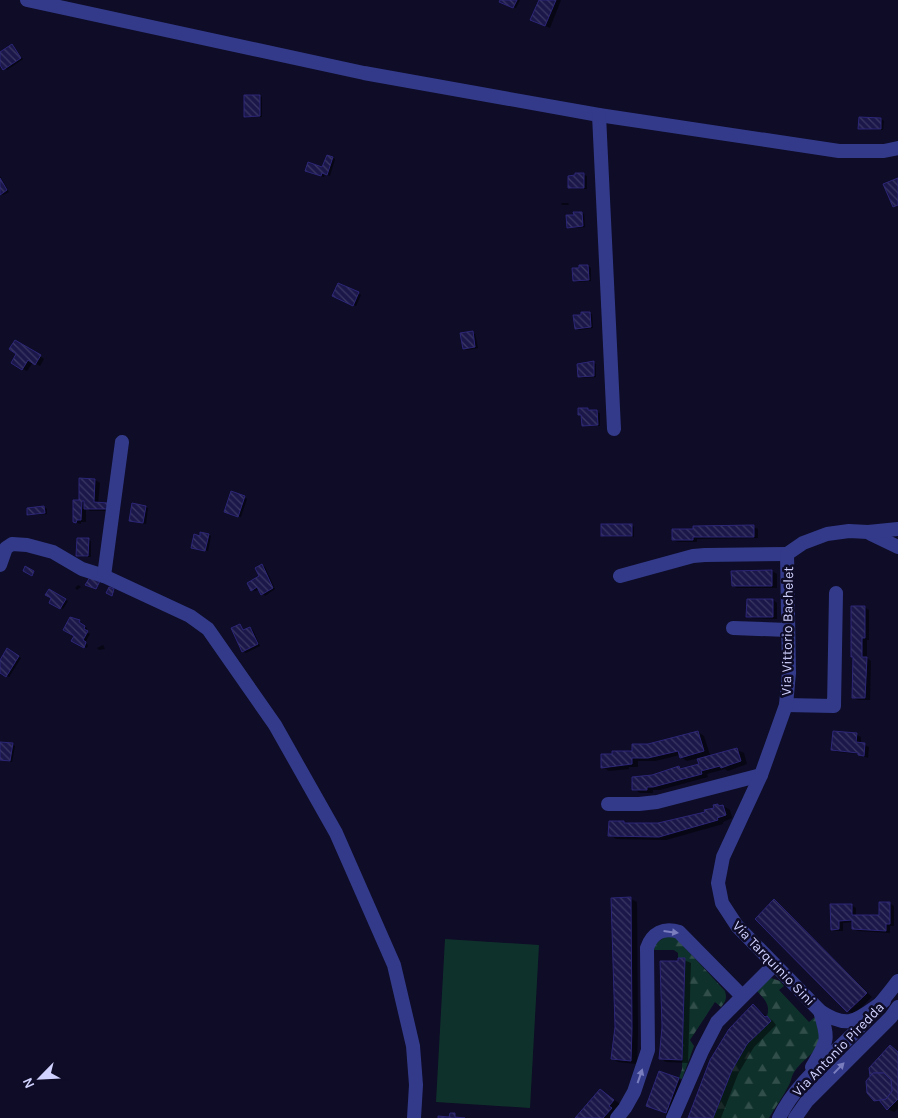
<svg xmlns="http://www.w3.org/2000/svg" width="898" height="1118" font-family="Karla,sans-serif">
	<defs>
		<pattern id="forest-firs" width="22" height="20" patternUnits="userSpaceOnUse" patternTransform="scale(1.25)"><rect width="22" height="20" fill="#0f312b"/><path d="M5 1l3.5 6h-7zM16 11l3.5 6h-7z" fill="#314e4b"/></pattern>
		<pattern id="building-back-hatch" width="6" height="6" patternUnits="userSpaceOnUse" patternTransform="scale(1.25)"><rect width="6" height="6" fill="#1b1749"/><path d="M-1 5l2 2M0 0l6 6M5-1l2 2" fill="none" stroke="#3b3864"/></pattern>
	</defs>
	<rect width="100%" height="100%" fill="#0e0c26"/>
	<polygon fill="#0f312b" points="445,939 539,945 530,1108 436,1102"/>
	<g fill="url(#forest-firs)">
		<path d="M 670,936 L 676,938 L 725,991 C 727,998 726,1001 721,1007 L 715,1002 L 690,1040 L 694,1046 L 682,1079 L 679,1078 L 682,1069 L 685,959 L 678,958 L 678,953 L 674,950 L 654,950 L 655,944 L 665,937 Z"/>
		<path d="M 771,978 L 780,981 L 784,986 L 779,990 L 809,1022 L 815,1017 C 836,1046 804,1054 793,1074 C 791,1078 791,1082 789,1085 C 783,1097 775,1107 769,1118 L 713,1118 L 732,1070 L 747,1044 L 770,1021 L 767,1016 C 771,1004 763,998 756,990 Z"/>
	</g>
	<g fill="#0007">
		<polygon points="501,0 520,0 516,8 503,3"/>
		<polygon points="540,0 561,0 550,28 537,22"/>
		<polygon points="12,46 23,59 7,70 0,63 0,54"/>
		<polygon points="259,96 262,97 262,117 248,117 245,116"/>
		<polygon points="881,119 884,121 883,130 862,129 859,128"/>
		<polygon points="333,158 335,159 330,176 325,174 324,177 309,172 323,169"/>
		<polygon points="577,174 587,176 587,189 572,189 569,187"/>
		<polygon points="0,176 9,192 3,195 0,193"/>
		<polygon points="561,203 568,203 569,205 562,205"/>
		<polygon points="582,213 584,214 585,227 571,228 568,227 575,216"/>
		<polygon points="588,266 591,268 591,281 577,282 574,280 581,269"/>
		<polygon points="338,284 361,295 356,306 336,297"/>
		<polygon points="589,313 592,314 593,328 579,330 576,328 575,316"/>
		<polygon points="473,333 475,334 478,348 467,350 464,348"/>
		<polygon points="16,341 44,359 40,366 33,362 27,371 12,363 18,353"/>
		<polygon points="593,362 596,364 596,377 582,378 579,376"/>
		<polygon points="588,409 600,413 600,426 586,426 583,425 582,416 580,414"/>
		<polygon points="80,480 95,480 100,483 98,504 112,511 90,511 86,508 86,522 81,522 81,524 74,522 81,502"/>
		<polygon points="232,493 247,499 241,517 228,513"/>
		<polygon points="44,507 47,509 47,514 31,515 28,514"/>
		<polygon points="145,507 148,508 146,524 130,520"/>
		<polygon points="631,525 634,527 634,537 605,537 602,536"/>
		<polygon points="753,527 758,529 758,538 697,539 697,542 678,542 673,540"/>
		<polygon points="209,535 211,536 208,551 193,547 201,537"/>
		<polygon points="88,539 91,541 91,557 80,557 77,555"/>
		<polygon points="262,565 265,567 275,589 265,596 260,589 255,591 252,590 261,577"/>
		<polygon points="772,571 777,574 777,588 737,588 733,586"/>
		<polygon points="78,585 81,587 77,590 75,588"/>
		<polygon points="49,591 68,601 63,609 51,602 53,598"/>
		<polygon points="773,600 777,603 777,619 752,618 748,616"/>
		<polygon points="864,607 869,610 869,640 867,640 867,658 871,661 870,700 858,700 853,697"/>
		<polygon points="70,618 82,623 81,625 87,628 86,632 90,634 85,643 88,645 87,648 72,641 75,635"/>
		<polygon points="240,625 244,631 250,628 253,630 260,646 246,653 243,651"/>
		<polygon points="103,645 105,649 99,650 97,648"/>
		<polygon points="8,650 21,658 9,677 0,671 0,662"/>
		<polygon points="698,732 704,736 710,755 687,761 681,757 680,755 655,761 638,761 638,767 629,767 629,769 609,771 603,767 648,745"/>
		<polygon points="834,732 857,735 861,737 861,744 869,747 868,758 859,754 837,752 833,749"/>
		<polygon points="0,743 15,746 12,762 0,760"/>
		<polygon points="737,750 744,753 747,764 728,771 725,769 707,774 708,777 660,790 653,790 653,793 640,793 634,789 652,776 679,768 682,769 700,764"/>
		<polygon points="723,806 730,810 732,818 723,822 723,824 666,840 616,839 610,835 610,822 624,823 627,824 658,824 706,813"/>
		<polygon points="631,899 637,902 638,1032 637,1064 618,1062 612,1058"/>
		<polygon points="774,901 780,905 872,997 854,1015 848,1011 756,919"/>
		<polygon points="889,903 894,906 894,926 890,926 890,933 858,931 853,929 853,922 843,923 843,931 836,931 832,929 851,905 856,908 856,917 880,916"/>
		<polygon points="684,960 691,963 688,1063 666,1062 660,1058 680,963"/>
		<polygon points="753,1006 773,1021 776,1025 754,1047 738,1074 721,1118 689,1118"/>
		<polygon points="890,1047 898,1052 898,1109 894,1112 888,1109 882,1102 875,1100 870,1068"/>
		<polygon points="678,1079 683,1082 671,1115 652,1108"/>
		<polygon points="606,1094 620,1104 614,1110 617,1112 612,1118 577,1118"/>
	</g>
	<g fill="url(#building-back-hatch)" stroke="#2c2677">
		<polygon points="500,0 517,0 513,8 499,2"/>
		<polygon points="539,0 556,0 545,26 530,20"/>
		<polygon points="12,44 21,58 3,70 0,65 0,52"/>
		<polygon points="244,95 260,95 260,116 244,117"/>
		<polygon points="859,117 881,118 881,129 858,129"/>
		<polygon points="327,155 333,157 327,175 322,173 321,176 305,171 308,162 322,167"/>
		<polygon points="575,173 584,173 584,188 568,188 568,176 575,175"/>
		<polygon points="0,178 7,190 0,195"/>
		<polygon points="898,178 898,205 893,207 883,184"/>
		<polygon points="573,212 582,212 583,226 567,228 566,215 574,215"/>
		<polygon points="579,265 588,265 589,280 573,281 572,268 579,268"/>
		<polygon points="338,283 359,292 353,306 332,296"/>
		<polygon points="581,312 590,312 591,327 575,329 573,315 581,315"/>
		<polygon points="473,331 475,347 463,349 460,333"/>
		<polygon points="15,340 41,355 35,365 28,360 22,370 11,363 16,354 9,349"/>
		<polygon points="594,361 594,376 578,377 577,364"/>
		<polygon points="578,408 588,408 588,410 597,410 598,425 582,426 581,415 578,415"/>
		<polygon points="79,478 95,479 94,502 108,503 108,509 84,509 84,501 82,501 81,520 77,520 76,523 73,522 73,500 79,500"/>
		<polygon points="231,491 245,496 238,517 224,512"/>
		<polygon points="132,503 146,506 143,523 129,521"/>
		<polygon points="44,506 45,513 27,515 27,508"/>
		<rect x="601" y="524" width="31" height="12"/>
		<polygon points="754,525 754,537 693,537 693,540 672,540 672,529 693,529 693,526"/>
		<polygon points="200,532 209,534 205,551 191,548 194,534 200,536"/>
		<polygon points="77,538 89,538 88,556 76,556"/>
		<polygon points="262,564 273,588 261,595 257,587 251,591 247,583 259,576 255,568"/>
		<polygon points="25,566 34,571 32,576 23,571"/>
		<polygon points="772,570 772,586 732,586 731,571"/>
		<polygon points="90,577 100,581 96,589 85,585"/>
		<polygon points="109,587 114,589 112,596 106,593"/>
		<polygon points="49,589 66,599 60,609 49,603 51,598 45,595"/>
		<polygon points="747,599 773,599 773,617 746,617"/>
		<polygon points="851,606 865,606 865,638 862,638 862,657 867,657 865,698 852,698 853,657 851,657"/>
		<polygon points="70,617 80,620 79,622 85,626 84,629 88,631 83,640 86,642 84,648 71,641 74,636 63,630"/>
		<polygon points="240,624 243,630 250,627 258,644 242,652 231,628"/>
		<polygon points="7,648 19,656 6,677 0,673 0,660"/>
		<polygon points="698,731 704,751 680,758 678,751 648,758 632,758 632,764 601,768 601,754 612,754 612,751 632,751 632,744 648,744"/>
		<polygon points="833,731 857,733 856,742 865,743 864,756 858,755 858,753 831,750"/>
		<polygon points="0,742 13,743 10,761 0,760"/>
		<polygon points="737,748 741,761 732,764 721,768 720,766 701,771 702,774 653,787 647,787 647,790 632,790 632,777 652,775 679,766 680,769 699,764 697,759"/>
		<polygon points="718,804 718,806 723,805 726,815 717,818 718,820 659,837 608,836 609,821 624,821 624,823 658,823 705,812 704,810 714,808 713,805"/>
		<polygon points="631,897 632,1028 631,1061 611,1059 615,1027 611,898"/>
		<polygon points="774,899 867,993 847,1012 755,919"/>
		<polygon points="879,902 890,902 890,924 886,924 886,931 852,929 852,920 839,921 839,929 831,930 830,904 852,904 852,915 879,915"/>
		<polygon points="678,958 685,958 682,1060 659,1059 662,1027 660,961 678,961"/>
		<polygon points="753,1004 765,1017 767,1016 771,1021 747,1044 732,1070 713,1118 688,1118 710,1060 729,1029"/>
		<polygon points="890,1045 898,1052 898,1099 887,1110 879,1100 886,1099 892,1091 891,1080 884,1073 873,1073 870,1076 869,1068"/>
		<polygon points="659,1071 679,1078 666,1113 646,1106"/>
		<polygon points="873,1073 884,1073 891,1080 892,1091 886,1099 874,1101 867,1093 866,1081"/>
		<polygon points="600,1089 614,1100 609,1106 612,1108 603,1118 575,1118"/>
		<polygon points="450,1113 455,1113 455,1117 465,1118 438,1118 438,1116 449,1117"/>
	</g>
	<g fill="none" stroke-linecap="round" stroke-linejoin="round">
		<g stroke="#333a8a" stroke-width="14">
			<polyline points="27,0 364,73 599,115 839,151 884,151 898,148"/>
			<polyline points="599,115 614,429"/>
			<polyline points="871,534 898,547"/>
			<polyline points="0,565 6,548 12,544 27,545 53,552 82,569 104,576 190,616 208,629 275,725 336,833 394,965 413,1046 416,1085 414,1118"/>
			<polyline points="104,576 122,442"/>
			<polyline points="620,576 693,556 705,555 787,554"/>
			<polyline points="733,628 788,630"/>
			<polyline points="786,705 834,706 836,593"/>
			<polyline points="608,804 639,804 657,802 761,775"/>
			<path d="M 884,1001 C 857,1019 850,1031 820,1011 L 737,926 L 722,903 L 718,883 L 723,857 L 761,775 L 786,705 L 789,673 L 787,554 L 803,543 L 827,534 L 849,531 L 868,532 L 898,529"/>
			<path d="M 812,1067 C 828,1040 829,1041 820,1011"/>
			<path d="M 617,1118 L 625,1108 L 634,1092 L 648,1050 L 647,948 C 652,933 664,927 679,932 L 742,996"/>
			<polyline points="673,1118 702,1051 717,1022 774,965"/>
			<path d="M 779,1118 C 796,1083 826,1061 853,1034 C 869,1017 884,1000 898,981"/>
			<polyline points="795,1118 807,1101 891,1017 898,1007"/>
		</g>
	</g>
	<defs><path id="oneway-solid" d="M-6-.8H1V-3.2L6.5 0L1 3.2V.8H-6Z" transform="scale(1.25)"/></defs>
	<g fill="#7a7ebf">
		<use href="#oneway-solid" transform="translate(671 932) rotate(7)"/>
		<use href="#oneway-solid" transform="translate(839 1068) rotate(-46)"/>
		<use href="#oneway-solid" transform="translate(640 1076) rotate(-71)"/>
	</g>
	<g text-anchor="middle" stroke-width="5" stroke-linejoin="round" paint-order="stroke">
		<g font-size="14" fill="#d1d2ff" stroke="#0e0c26">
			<text transform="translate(787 631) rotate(-89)" y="5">Via Vittorio Bachelet</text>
			<text transform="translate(774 963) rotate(46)" y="5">Via Tarquinio Sini</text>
			<text transform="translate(838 1049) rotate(-46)" y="5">Via Antonio Piredda</text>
		</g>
	</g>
	<g transform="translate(40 1078) rotate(246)" stroke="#0e0c26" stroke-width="4" paint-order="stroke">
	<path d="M0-4L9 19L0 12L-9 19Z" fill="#d1d2ff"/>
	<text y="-8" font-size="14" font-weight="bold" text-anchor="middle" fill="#d1d2ff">N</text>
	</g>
</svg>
